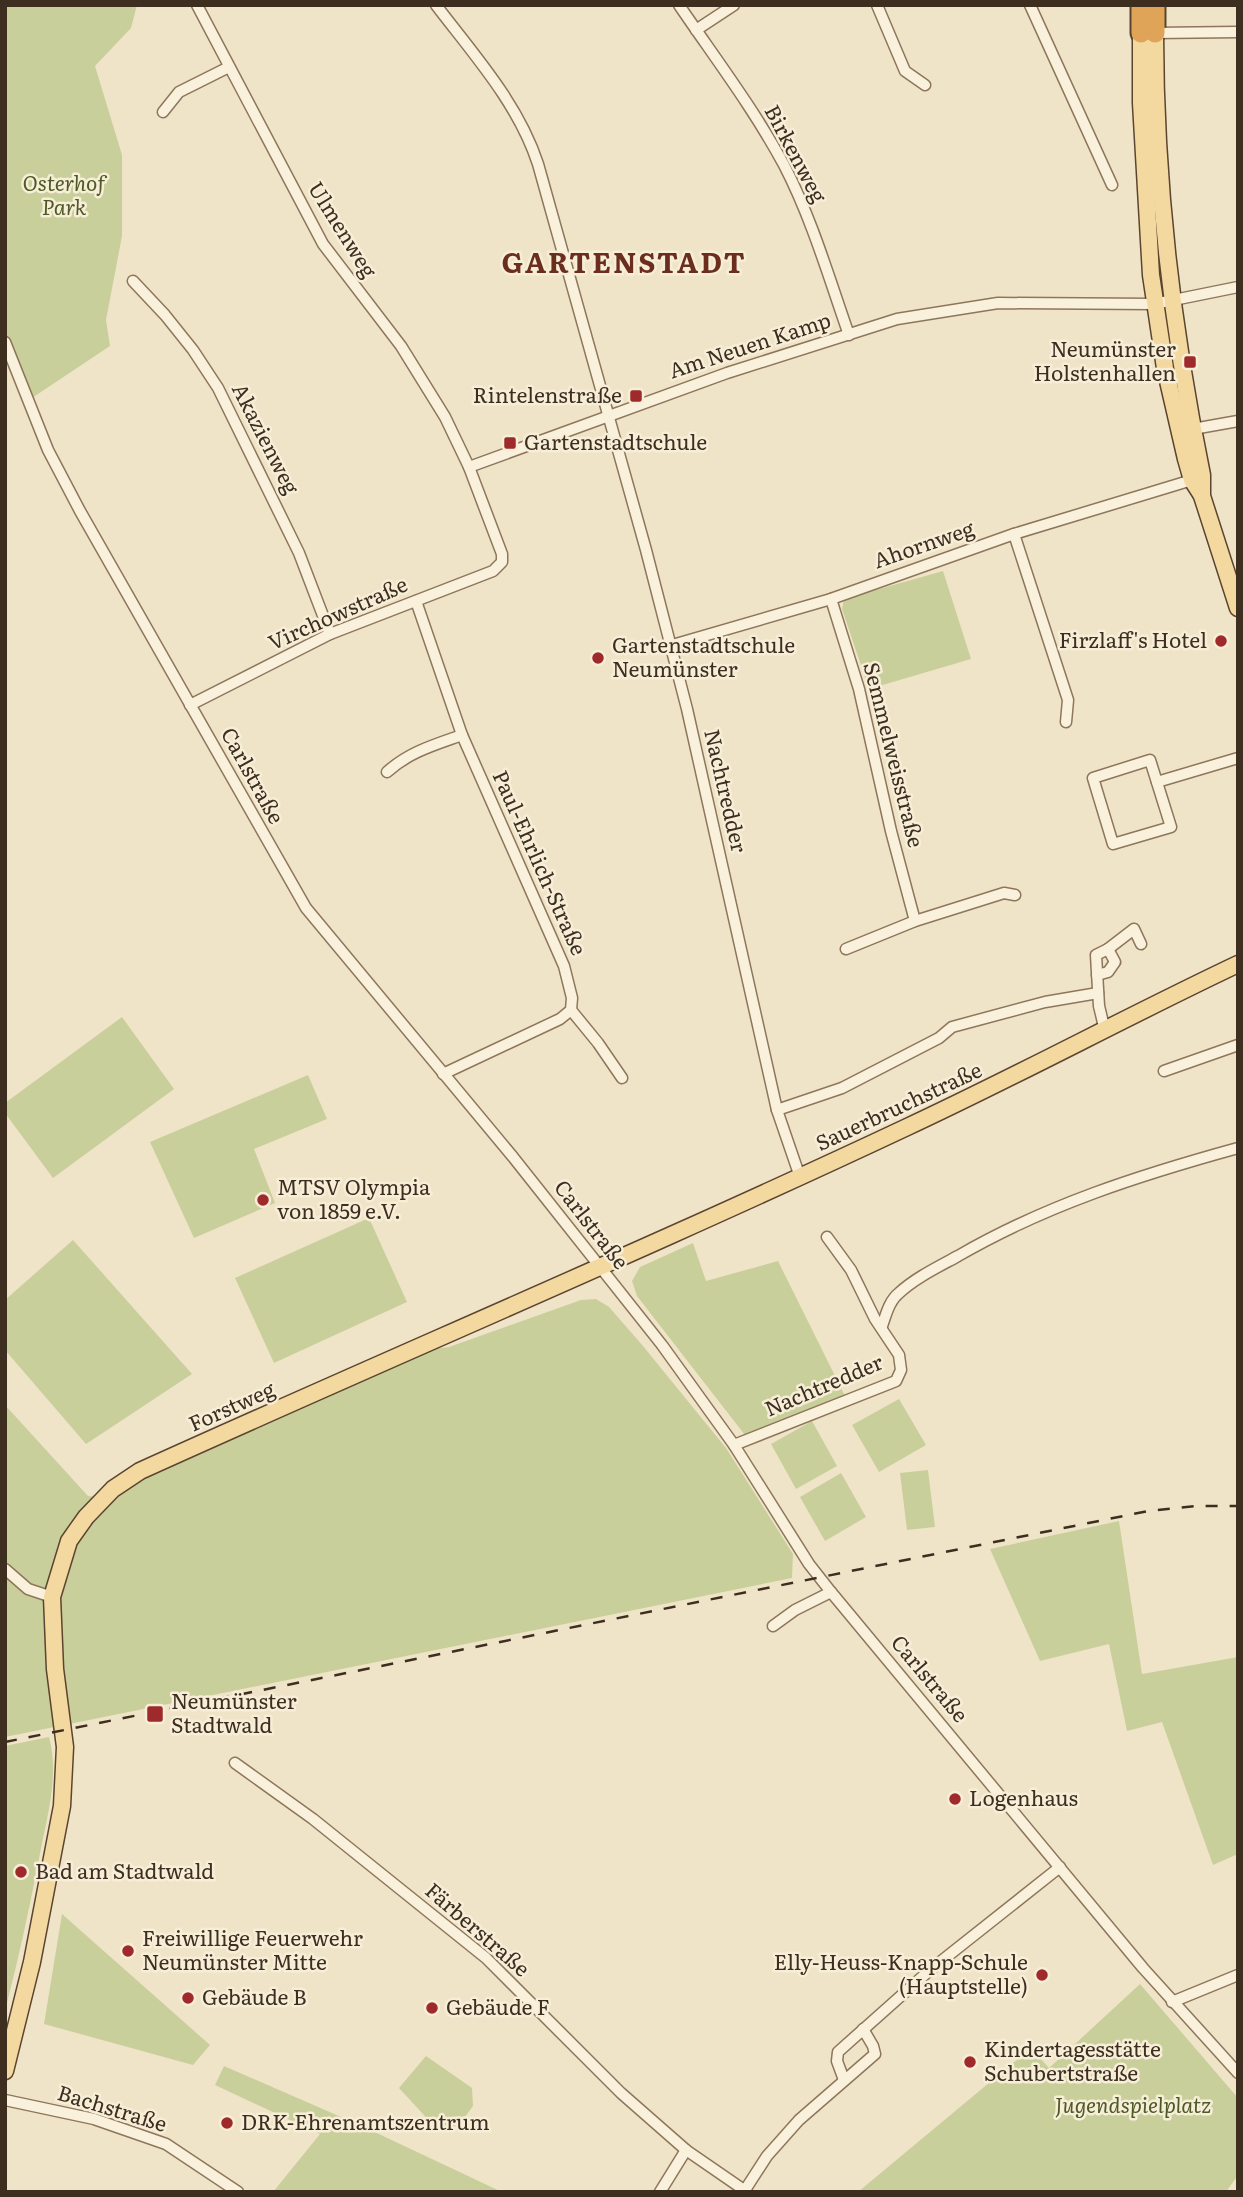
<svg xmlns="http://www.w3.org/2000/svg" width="1243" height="2197" font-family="Literata,serif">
	<rect width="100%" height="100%" fill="#f0e4c8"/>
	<g fill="#c9cf9b">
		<polygon points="5,5 137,5 131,28 95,66 122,155 122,236 106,320 110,346 29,400 5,338"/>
		<polygon points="943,571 971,659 869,689 842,609 844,599"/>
		<polygon points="122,1017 174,1089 53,1178 5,1113 5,1103"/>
		<polygon points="308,1075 327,1119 254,1149 275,1203 194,1238 150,1142"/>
		<polygon points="369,1218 407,1302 274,1363 235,1278"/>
		<polygon points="73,1240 192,1374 86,1444 5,1350 5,1300"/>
		<polygon points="693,1243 706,1281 778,1261 847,1400 748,1439 637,1296 632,1281 640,1267"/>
		<polygon points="596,1299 609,1307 643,1346 726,1448 793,1554 792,1578 5,1737 5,1405 88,1496 115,1499 152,1472 432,1349 449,1347 581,1300"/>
		<polygon points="899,1399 926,1445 879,1472 852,1425"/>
		<polygon points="812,1421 837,1466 796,1489 771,1444"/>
		<polygon points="928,1470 935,1527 907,1530 900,1473"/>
		<polygon points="841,1473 866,1517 825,1541 800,1497"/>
		<polygon points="1119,1521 1142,1674 1238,1657 1238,1854 1213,1865 1162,1722 1127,1731 1109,1644 1040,1661 990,1549"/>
		<path d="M 49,1737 C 60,1776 46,1820 39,1859 C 29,1910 18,1961 5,2011 L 5,1746 Z"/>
		<polygon points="62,1914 210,2045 193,2065 44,2024"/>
		<polygon points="1140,1984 1238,2098 1238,2175 1226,2192 858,2192 1031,2048 1049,2068"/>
		<polygon points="426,2056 472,2088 473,2106 459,2125 446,2129 434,2126 399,2088"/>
		<polygon points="224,2066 364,2127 502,2192 273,2192 320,2134 215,2085"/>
	</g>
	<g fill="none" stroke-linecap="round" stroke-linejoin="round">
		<g stroke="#8d765c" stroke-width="13">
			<g id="street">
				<path d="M 436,5 C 474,55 518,103 538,164 L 646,550 L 687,709 L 777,1110 L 800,1177"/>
				<path d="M 679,5 C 715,58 754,109 784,165 C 812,219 829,278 849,335"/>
				<polyline points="877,5 905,71 925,85"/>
				<polyline points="1030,5 1112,185"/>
				<polyline points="696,30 734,5"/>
				<polyline points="1154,33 1238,32"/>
				<polyline points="163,112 179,92 229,67"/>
				<polyline points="133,281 165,315 193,350 218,388 299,553 330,634"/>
				<polyline points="5,342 48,450 80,511 306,908 513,1157 662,1345 734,1445 809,1564 831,1592 1143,1968 1238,2073"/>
				<polyline points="1193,429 1238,421"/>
				<polyline points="469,467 727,373 897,319 998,303 1154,304 1238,287"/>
				<polyline points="1014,534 1068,700 1066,722"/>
				<polyline points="831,599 859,689 891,831 915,921"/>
				<polyline points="416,601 462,735 564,966 572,998 571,1010 560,1019 443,1074"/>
				<polyline points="669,646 831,599 1014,534 1192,480"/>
				<polyline points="190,705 330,634 493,571 502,562 502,554 469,467 445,417 401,346 323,244 197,5"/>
				<polygon points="1150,760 1171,827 1113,844 1093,778"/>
				<path d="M 387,772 C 409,752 434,745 462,735"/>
				<polyline points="1157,782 1238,758"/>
				<polyline points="846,949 915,921 1004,893 1015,895"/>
				<polyline points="1097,975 1108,972 1115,962 1108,949"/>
				<polyline points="571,1010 598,1043 622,1078"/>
				<polyline points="1105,1031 1099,1006 1096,955 1108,949 1134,929 1141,944"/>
				<polyline points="1164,1071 1238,1045"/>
				<polyline points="777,1110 842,1088 939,1038 952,1027 1045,1002 1098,993"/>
				<path d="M 882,1326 C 886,1315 889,1301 899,1293 C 915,1278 938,1267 958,1256 C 1046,1205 1140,1175 1238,1148"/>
				<polyline points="734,1445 896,1381 901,1370 899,1355 875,1319 851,1270 827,1237"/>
				<polyline points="5,1569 28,1589 52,1597"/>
				<polyline points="773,1626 795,1610 831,1592"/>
				<polyline points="235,1763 313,1819 486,1958 621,2093 686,2150 747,2192"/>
				<polyline points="1172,2002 1238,1975"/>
				<polyline points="844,2080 837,2061 838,2052 930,1970 1060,1867"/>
				<polyline points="5,2100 94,2119 166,2144 238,2192"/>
				<polyline points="745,2190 767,2156 799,2120 875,2054 873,2046 863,2029"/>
				<polyline points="660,2192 686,2150"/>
			</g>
		</g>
		<g stroke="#5b4430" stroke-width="19">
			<g id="primary">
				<polyline points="1141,33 1141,103 1151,275 1165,368 1186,459 1192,480 1201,494"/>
				<path d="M 1155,33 C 1155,182 1172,329 1202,475 L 1202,496 L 1238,608"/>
				<path d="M 5,2071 L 32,1962 L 62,1806 L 65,1747 L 55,1669 L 52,1597 L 69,1541 L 86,1517 L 113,1489 L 140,1471 C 394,1356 652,1247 905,1128 C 1017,1076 1126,1017 1238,964"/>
			</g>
		</g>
		<g stroke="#5b4430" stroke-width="23">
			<g id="highway">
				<polyline points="1141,33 1141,5"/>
				<polyline points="1155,33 1155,5"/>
			</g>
		</g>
		<use href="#street" stroke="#faf1dc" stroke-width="10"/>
		<use href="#primary" stroke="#f3d9a0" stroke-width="16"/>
		<use href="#highway" stroke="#e0a458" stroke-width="19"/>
		<polyline stroke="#3d2e20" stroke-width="2.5" stroke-dasharray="12 12" stroke-linecap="butt" points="5,1742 1148,1511 1195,1506 1238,1506"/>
	</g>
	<g fill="#9e2a2b" stroke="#f7eed8" stroke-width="2.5">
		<rect x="1183" y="355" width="14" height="14" rx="3.5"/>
		<rect x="629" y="389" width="14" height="14" rx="3.5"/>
		<rect x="503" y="436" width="14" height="14" rx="3.5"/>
		<circle cx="1221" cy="641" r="7"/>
		<circle cx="598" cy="658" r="7"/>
		<circle cx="263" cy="1200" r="7"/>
		<rect x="146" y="1705" width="18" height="18" rx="3.5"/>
		<circle cx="955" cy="1799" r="7"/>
		<circle cx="21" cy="1872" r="7"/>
		<circle cx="128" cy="1951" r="7"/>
		<circle cx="1042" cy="1975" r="7"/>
		<circle cx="188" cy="1998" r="7"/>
		<circle cx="432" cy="2008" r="7"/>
		<circle cx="970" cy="2062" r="7"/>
		<circle cx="227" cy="2123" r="7"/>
	</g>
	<g text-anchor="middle" stroke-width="5" stroke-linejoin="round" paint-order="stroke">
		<g font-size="21" fill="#3d2e20" stroke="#f7eed8">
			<text transform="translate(795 154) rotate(62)" y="7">Birkenweg</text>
			<text transform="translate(342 230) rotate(58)" y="7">Ulmenweg</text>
			<text transform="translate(750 346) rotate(-18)" y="7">Am Neuen Kamp</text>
			<text transform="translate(265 439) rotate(63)" y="7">Akazienweg</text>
			<text transform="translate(924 545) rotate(-19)" y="7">Ahornweg</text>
			<text transform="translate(338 614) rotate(-24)" y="7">Virchowstraße</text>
			<text transform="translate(893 755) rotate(76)" y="7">Semmelweisstraße</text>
			<text transform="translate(252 776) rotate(61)" y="7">Carlstraße</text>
			<text transform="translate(725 791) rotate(77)" y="7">Nachtredder</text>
			<text transform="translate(539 863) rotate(66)" y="7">Paul-Ehrlich-Straße</text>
			<text transform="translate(899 1107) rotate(-25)" y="7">Sauerbruchstraße</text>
			<text transform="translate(591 1225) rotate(52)" y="7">Carlstraße</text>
			<text transform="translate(824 1386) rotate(-23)" y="7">Nachtredder</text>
			<text transform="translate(232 1407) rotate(-24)" y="7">Forstweg</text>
			<text transform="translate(929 1679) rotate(50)" y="7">Carlstraße</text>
			<text transform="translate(477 1930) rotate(41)" y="7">Färberstraße</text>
			<text transform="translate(112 2109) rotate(17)" y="7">Bachstraße</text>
		</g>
		<g font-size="21" font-style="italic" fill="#4d5a26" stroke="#f7eed8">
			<text x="64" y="191">Osterhof<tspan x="64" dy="24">Park</tspan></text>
			<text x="1133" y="2113">Jugendspielplatz</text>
		</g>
		<g font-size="21" fill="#3d2e20" stroke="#f7eed8" text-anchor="start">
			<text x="1176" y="357" text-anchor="end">Neumünster<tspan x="1176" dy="24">Holstenhallen</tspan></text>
			<text x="622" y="403" text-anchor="end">Rintelenstraße</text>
			<text x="524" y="450">Gartenstadtschule</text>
			<text x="1207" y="648" text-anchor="end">Firzlaff's Hotel</text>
			<text x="612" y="653">Gartenstadtschule<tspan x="612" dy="24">Neumünster</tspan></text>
			<text x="277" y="1195">MTSV Olympia<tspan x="277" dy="24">von 1859 e.V.</tspan></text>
			<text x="171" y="1709">Neumünster<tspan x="171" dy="24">Stadtwald</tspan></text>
			<text x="969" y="1806">Logenhaus</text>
			<text x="35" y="1879">Bad am Stadtwald</text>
			<text x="142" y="1946">Freiwillige Feuerwehr<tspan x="142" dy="24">Neumünster Mitte</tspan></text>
			<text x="1028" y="1970" text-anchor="end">Elly-Heuss-Knapp-Schule<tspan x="1028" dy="24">(Hauptstelle)</tspan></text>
			<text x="202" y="2005">Gebäude B</text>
			<text x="446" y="2015">Gebäude F</text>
			<text x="984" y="2057">Kindertagesstätte<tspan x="984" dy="24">Schubertstraße</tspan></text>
			<text x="241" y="2130">DRK-Ehrenamtszentrum</text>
		</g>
		<g font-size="28" font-weight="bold" letter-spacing="2" fill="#6b2e1e" stroke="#f7eed8">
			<text x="624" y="273">GARTENSTADT</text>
		</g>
	</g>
	<rect width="1243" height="2197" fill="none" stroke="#3d2e20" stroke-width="14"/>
</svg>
